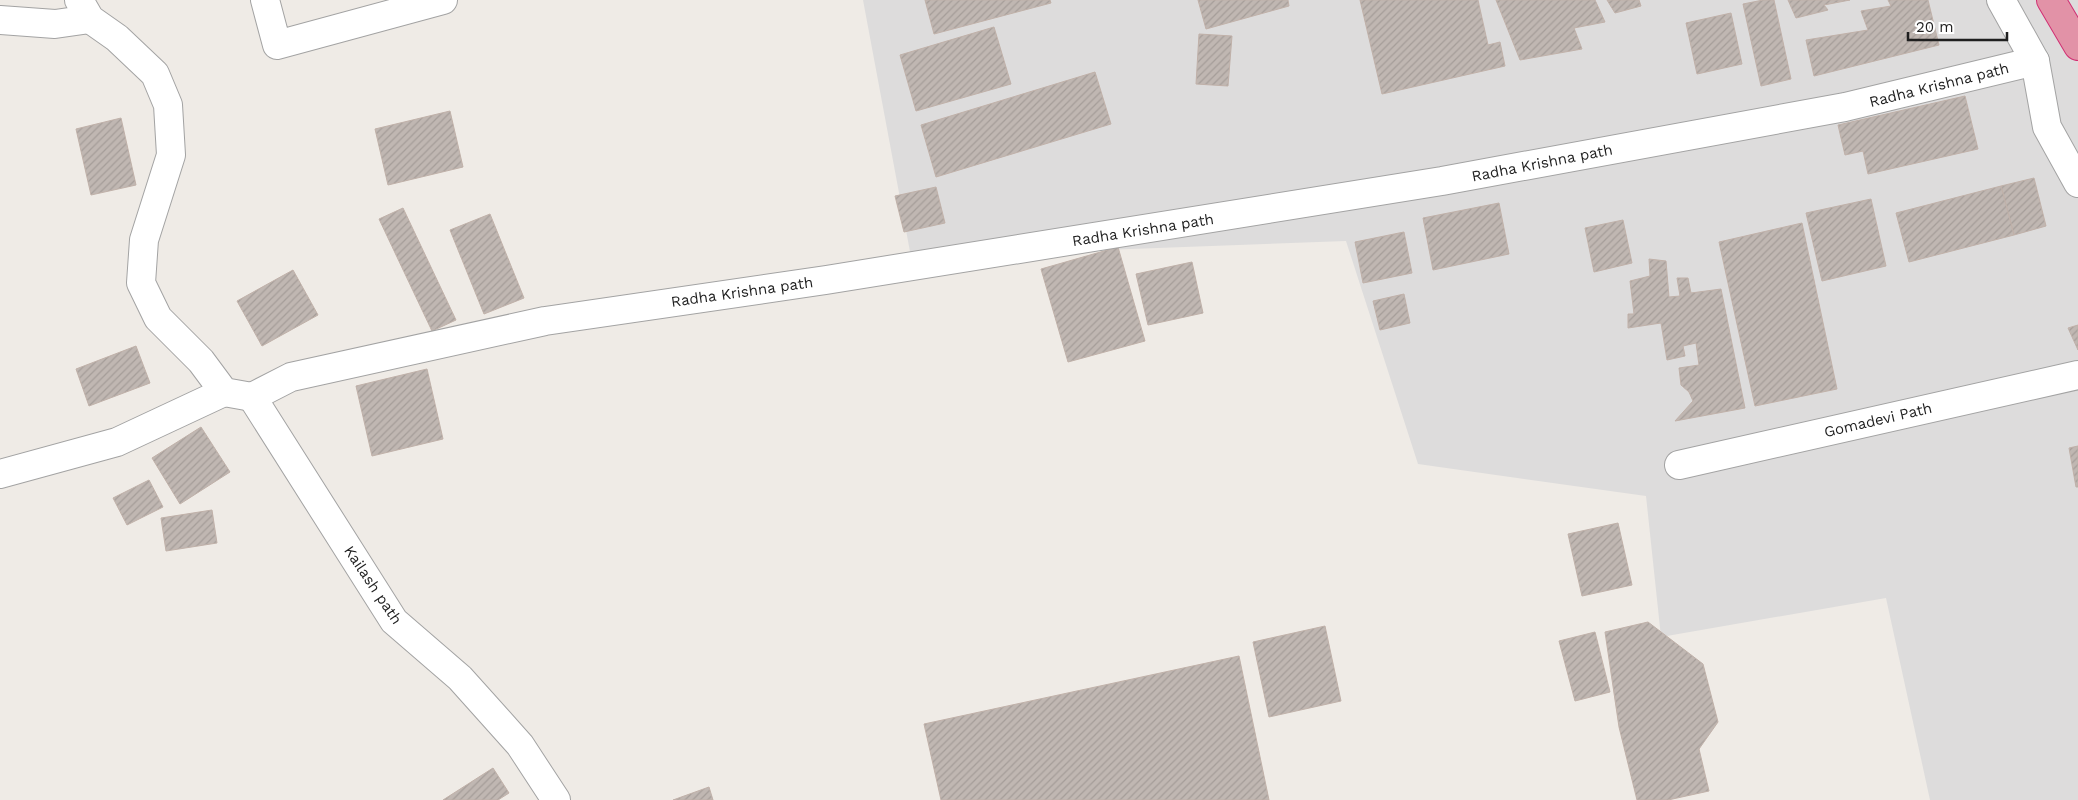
<svg xmlns="http://www.w3.org/2000/svg" width="2078" height="800" font-family="'Work Sans',sans-serif">
	<defs>
		<pattern id="building-hatch" width="6" height="6" patternUnits="userSpaceOnUse" patternTransform="scale(1.25)"><rect width="6" height="6" fill="#c0b7b2"/><path d="M-1 1l2-2M0 6l6-6M5 7l2-2" fill="none" stroke="#a59d99"/></pattern>
	</defs>
	<rect width="100%" height="100%" fill="#efebe6"/>
	<polygon fill="#dddcdc" points="863,0 2078,0 2078,800 1930,800 1886,598 1661,637 1646,496 1418,464 1346,241 911,257"/>
	<g fill="url(#building-hatch)" stroke="#c0b1a9">
		<polygon points="925,0 1050,0 1051,3 934,34"/>
		<polygon points="1198,0 1288,0 1289,6 1206,29"/>
		<polygon points="1360,0 1478,0 1488,45 1500,42 1505,66 1382,94"/>
		<polygon points="1496,0 1595,0 1605,22 1574,28 1582,49 1520,60"/>
		<polygon points="1607,0 1639,0 1641,6 1615,13"/>
		<polygon points="1763,0 1774,0 1791,79 1761,86 1743,4"/>
		<polygon points="1788,0 1850,0 1824,5 1828,10 1796,18"/>
		<polygon points="1888,0 1928,0 1939,45 1814,76 1806,40 1868,30 1861,11 1891,6"/>
		<polygon points="1731,13 1742,64 1697,74 1686,23"/>
		<polygon points="994,27 1011,84 916,111 900,55"/>
		<polygon points="1199,34 1232,36 1228,86 1196,84"/>
		<polygon points="1095,72 1111,124 936,177 921,125"/>
		<polygon points="1965,96 1978,149 1868,174 1863,151 1845,155 1838,125"/>
		<polygon points="450,111 463,167 388,185 375,129"/>
		<polygon points="121,118 136,185 91,195 76,129"/>
		<polygon points="2034,178 2046,226 2014,235 2001,186"/>
		<polygon points="2001,186 2014,235 1909,262 1896,213"/>
		<polygon points="936,187 945,223 904,232 895,196"/>
		<polygon points="1871,199 1886,266 1822,281 1806,213"/>
		<polygon points="1499,203 1509,254 1433,270 1423,218"/>
		<polygon points="403,208 456,320 432,331 379,219"/>
		<polygon points="490,214 524,298 484,314 450,230"/>
		<polygon points="1623,220 1632,263 1594,272 1585,228"/>
		<polygon points="1802,223 1837,389 1755,406 1719,242"/>
		<polygon points="1404,232 1412,273 1363,283 1355,242"/>
		<polygon points="1118,247 1145,341 1068,362 1041,269"/>
		<polygon points="1649,259 1666,261 1669,297 1680,296 1677,278 1688,278 1691,293 1721,289 1745,408 1675,421 1693,401 1689,392 1681,385 1679,368 1699,365 1696,343 1683,346 1685,356 1667,360 1661,323 1628,328 1628,314 1634,314 1630,281 1650,276"/>
		<polygon points="1192,262 1203,313 1148,325 1136,274"/>
		<polygon points="293,270 318,315 262,346 237,301"/>
		<polygon points="1404,294 1410,323 1380,330 1373,301"/>
		<polygon points="2078,325 2078,350 2068,328"/>
		<polygon points="136,346 150,383 89,406 76,369"/>
		<polygon points="427,369 443,439 372,456 356,386"/>
		<polygon points="201,427 230,472 180,504 152,458"/>
		<polygon points="2078,446 2078,487 2076,487 2069,448"/>
		<polygon points="149,480 163,507 127,525 113,498"/>
		<polygon points="212,510 217,543 166,551 161,518"/>
		<polygon points="1618,523 1632,585 1582,596 1568,534"/>
		<polygon points="1648,622 1703,664 1718,722 1699,749 1709,791 1668,800 1637,800 1619,727 1605,632"/>
		<polygon points="1325,626 1341,701 1269,717 1253,642"/>
		<polygon points="1595,632 1610,692 1575,701 1559,641"/>
		<polygon points="1239,656 1269,800 941,800 924,724"/>
		<polygon points="493,768 509,793 498,800 443,800"/>
		<polygon points="709,787 713,800 673,800"/>
	</g>
	<g fill="none" stroke-linecap="round" stroke-linejoin="round">
		<g stroke="#a3a3a3" stroke-width="30">
			<g id="minor">
				<polyline points="79,0 90,19 117,38 155,74 168,105 171,155 144,240 141,283 158,318 201,361 224,392 252,397"/>
				<polyline points="265,0 277,45 443,0"/>
				<polyline points="2001,0 2035,61 2047,127 2078,183"/>
				<polyline points="0,20 55,24 90,19"/>
				<polyline points="252,397 291,377 545,321 826,280 1442,181 1845,107 2035,61"/>
				<polyline points="252,397 394,621 460,678 520,745 556,800"/>
				<polyline points="1679,465 2078,375"/>
				<polyline points="0,474 117,442 224,392"/>
			</g>
		</g>
		<g stroke="#d12f73" stroke-width="30">
			<polyline id="highway" points="2051,0 2078,46"/>
		</g>
		<use href="#minor" stroke="#fff" stroke-width="28"/>
		<use href="#highway" stroke="#e292a7" stroke-width="28"/>
	</g>
	<g text-anchor="middle" stroke-width="4.5" stroke-linejoin="round" paint-order="stroke">
		<g font-size="15" fill="#1f1f1f" stroke="#fff">
			<text transform="translate(1939 85) rotate(-14)" y="5">Radha Krishna path</text>
			<text transform="translate(1542 163) rotate(-11)" y="5">Radha Krishna path</text>
			<text transform="translate(1143 230) rotate(-9)" y="5">Radha Krishna path</text>
			<text transform="translate(742 292) rotate(-8)" y="5">Radha Krishna path</text>
			<text transform="translate(1878 420) rotate(-13)" y="5">Gomadevi Path</text>
			<text transform="translate(373 585) rotate(56)" y="5">Kailash path</text>
		</g>
	</g>
	<path d="M1908 32v8h99v-8" fill="none" stroke="#1f1f1f" stroke-width="2.5"/>
	<text x="1916" y="32" font-size="15" fill="#1f1f1f" stroke="#ffffff" stroke-width="4" paint-order="stroke">20 m</text>
</svg>
